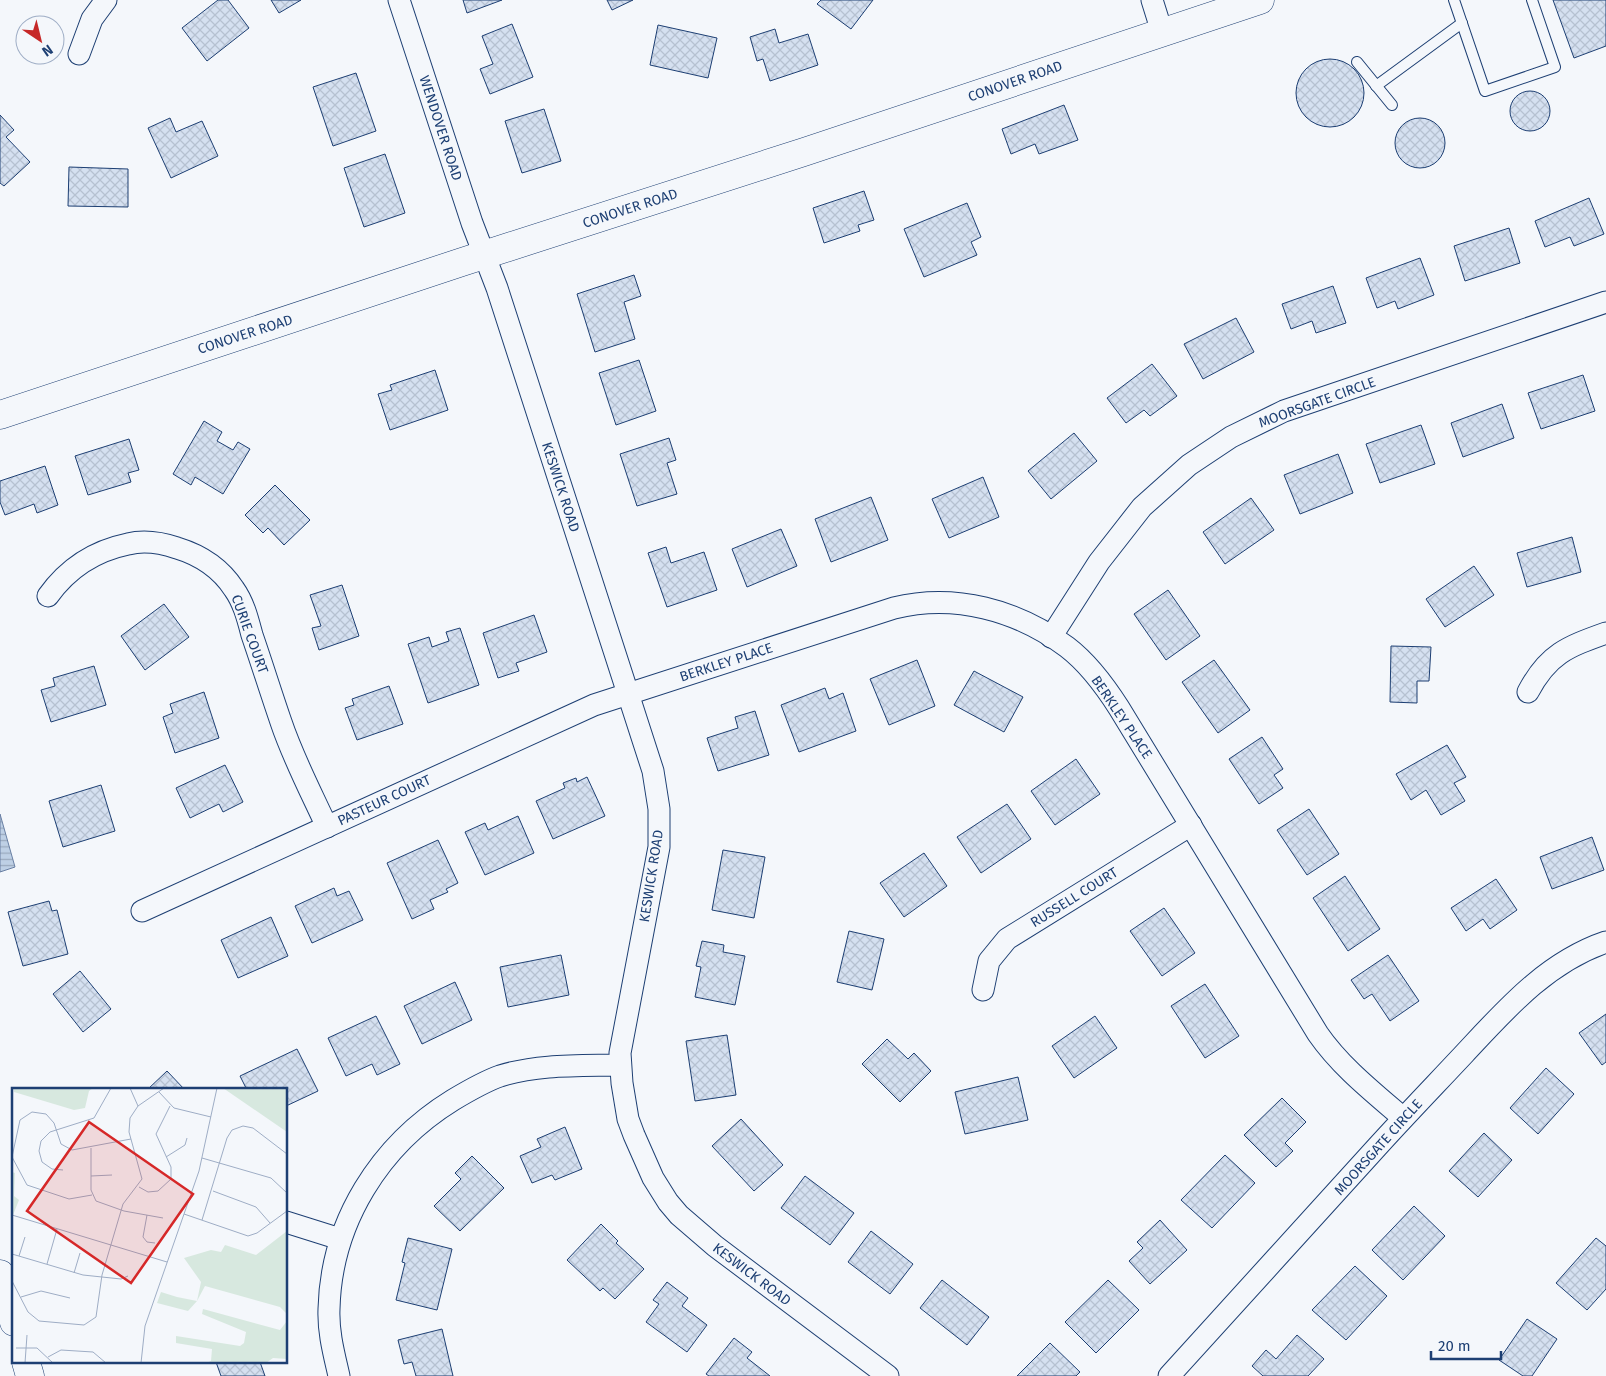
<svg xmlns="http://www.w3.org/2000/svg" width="1606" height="1376" font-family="'Fira Sans',sans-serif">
	<defs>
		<pattern id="water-rules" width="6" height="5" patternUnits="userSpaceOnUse" patternTransform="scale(1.25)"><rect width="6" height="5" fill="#bed0e5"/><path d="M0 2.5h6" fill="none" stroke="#9aaabe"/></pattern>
		<pattern id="building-cross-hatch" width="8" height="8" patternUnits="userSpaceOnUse" patternTransform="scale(1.25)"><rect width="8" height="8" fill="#d5e0f0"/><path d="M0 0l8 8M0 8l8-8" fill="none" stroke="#b6c1d1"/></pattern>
	</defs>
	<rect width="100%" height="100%" fill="#f4f7fb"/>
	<polygon fill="url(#water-rules)" stroke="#687fa3" points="0,814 15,867 0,872"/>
	<g fill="url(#building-cross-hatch)" stroke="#1d3f73">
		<polygon points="218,0 228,0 249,28 207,61 182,28"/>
		<polygon points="271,0 301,0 279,13"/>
		<polygon points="463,0 502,0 467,13"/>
		<polygon points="607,0 633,0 612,10"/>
		<polygon points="821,0 873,0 851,29 817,4"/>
		<polygon points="1553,0 1606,0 1606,46 1574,58"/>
		<polygon points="512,24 533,77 490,94 480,69 493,64 482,36"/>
		<polygon points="658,25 717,38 708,78 650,65"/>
		<polygon points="775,29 779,43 808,34 818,65 770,81 763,59 757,61 750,37"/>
		<circle cx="1330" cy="93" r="34"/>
		<polygon points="356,73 376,131 333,146 313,87"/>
		<circle cx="1530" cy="111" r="20"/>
		<polygon points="1064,105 1078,140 1039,154 1035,144 1011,154 1002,129"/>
		<polygon points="544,109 561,161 522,173 505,121"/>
		<polygon points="0,115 14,130 6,137 30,162 4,186 0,183"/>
		<polygon points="170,118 176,132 202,121 218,156 171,178 148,128"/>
		<circle cx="1420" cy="143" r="25"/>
		<polygon points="385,154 405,213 364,227 344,168"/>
		<polygon points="69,167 128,169 128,207 68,206"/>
		<polygon points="864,191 874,220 858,225 860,231 824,243 813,208"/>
		<polygon points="1589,198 1604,234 1574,246 1570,237 1545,247 1535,221"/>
		<polygon points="967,203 981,237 971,242 977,255 924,277 904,229"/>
		<polygon points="1509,228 1520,263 1465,281 1454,246"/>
		<polygon points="1420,258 1434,295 1398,309 1395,301 1377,308 1366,278"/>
		<polygon points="634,275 641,296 624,302 635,339 595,352 577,294"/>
		<polygon points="1333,286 1346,323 1316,333 1312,321 1291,329 1282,304"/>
		<polygon points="1236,318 1254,352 1203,379 1184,344"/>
		<polygon points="639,360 656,411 616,425 599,373"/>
		<polygon points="1152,364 1177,396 1150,416 1144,410 1126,423 1107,398"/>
		<polygon points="435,370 448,410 390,430 378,394 392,390 390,385"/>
		<polygon points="1583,375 1595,411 1541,429 1528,393"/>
		<polygon points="1502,404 1514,438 1463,457 1451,423"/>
		<polygon points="204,421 222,432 217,441 233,450 238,442 250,449 223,494 195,477 191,485 173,474"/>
		<polygon points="1421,425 1435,464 1380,483 1366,444"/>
		<polygon points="1074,433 1097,461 1051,499 1028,471"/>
		<polygon points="669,438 676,460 667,463 677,494 637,506 620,454"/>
		<polygon points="129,439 139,470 128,473 131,482 88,495 75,456"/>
		<polygon points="1338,454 1353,493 1300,514 1284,475"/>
		<polygon points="45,466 58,505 37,513 34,504 5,515 0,502 0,481"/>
		<polygon points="983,477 999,517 949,538 932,499"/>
		<polygon points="275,485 310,520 284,545 268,528 263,533 245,515"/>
		<polygon points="871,497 888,540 831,562 815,519"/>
		<polygon points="1251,498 1274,530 1225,564 1203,532"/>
		<polygon points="781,529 797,566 747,587 732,549"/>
		<polygon points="1572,537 1581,572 1527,587 1517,553"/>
		<polygon points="666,547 671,563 704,552 717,590 667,607 648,553"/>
		<polygon points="1474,566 1494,595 1445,627 1426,599"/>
		<polygon points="342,585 359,636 319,650 312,628 321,626 310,595"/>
		<polygon points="1168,590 1200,636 1166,660 1134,614"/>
		<polygon points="164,604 189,637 145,670 121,636"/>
		<polygon points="534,615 547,652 516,663 519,671 498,678 483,633"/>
		<polygon points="460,628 479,685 428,703 408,644 429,637 432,647 449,641 446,632"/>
		<polygon points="1391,646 1431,647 1429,681 1417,681 1417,703 1390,702"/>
		<polygon points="917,660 935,706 889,725 870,679"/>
		<polygon points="1214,660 1250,710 1218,733 1182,682"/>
		<polygon points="94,666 106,705 51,722 41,690 55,686 53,678"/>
		<polygon points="974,671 1023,697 1004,732 954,705"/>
		<polygon points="389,686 403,724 357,740 345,708 354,705 352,699"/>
		<polygon points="825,688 829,699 843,693 856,731 799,752 781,705"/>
		<polygon points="204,692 219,738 175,753 163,717 173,713 170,704"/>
		<polygon points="755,711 769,755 718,771 707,738 738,728 735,717"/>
		<polygon points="1262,737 1283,769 1274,775 1283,788 1259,804 1229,759"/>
		<polygon points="1447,745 1466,777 1454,783 1465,801 1441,815 1426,790 1411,800 1396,774"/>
		<polygon points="1076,759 1100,794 1055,825 1031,791"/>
		<polygon points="225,765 243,802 223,812 219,804 190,818 176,788"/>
		<polygon points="587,777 605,816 553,839 536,801 565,788 563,783 576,778 577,782"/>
		<polygon points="101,785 115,831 63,847 49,801"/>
		<polygon points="1007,804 1031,839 981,873 957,837"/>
		<polygon points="1309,809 1339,854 1307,875 1277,830"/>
		<polygon points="518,816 534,853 485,875 465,832 485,823 488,830"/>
		<polygon points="1592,837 1604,870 1552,889 1540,857"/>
		<polygon points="438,840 458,883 446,889 448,892 430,900 434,909 412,919 387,863"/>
		<polygon points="723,850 765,857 754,918 712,910"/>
		<polygon points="924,853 947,886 904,917 880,883"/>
		<polygon points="1345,876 1380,929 1348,951 1313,898"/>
		<polygon points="1496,879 1517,910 1490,929 1483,919 1466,931 1451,908"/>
		<polygon points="334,888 337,896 349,891 363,920 312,943 295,906"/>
		<polygon points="49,901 52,911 57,910 68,954 23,966 8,912"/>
		<polygon points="1164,908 1195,953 1162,976 1130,931"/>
		<polygon points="271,917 288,956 238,978 221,940"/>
		<polygon points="849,931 884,939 872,990 837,982"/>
		<polygon points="702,941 724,945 723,952 745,956 735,1005 695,997 701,967 696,966"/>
		<polygon points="561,955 569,995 508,1007 500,967"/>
		<polygon points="1388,955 1419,1001 1390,1021 1372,994 1364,999 1351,980"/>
		<polygon points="80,971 111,1009 83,1032 53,994"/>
		<polygon points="455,982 472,1020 422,1044 404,1006"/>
		<polygon points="1205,984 1239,1036 1205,1058 1171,1006"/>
		<polygon points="1606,1014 1606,1062 1602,1065 1579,1033"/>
		<polygon points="376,1016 400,1064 377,1075 372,1064 346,1076 328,1038"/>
		<polygon points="1095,1016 1117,1048 1074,1078 1052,1046"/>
		<polygon points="727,1035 736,1095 695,1101 686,1041"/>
		<polygon points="887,1039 908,1059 914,1053 931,1071 900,1102 862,1064"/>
		<polygon points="297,1049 318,1091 286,1106 286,1090 247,1090 240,1076"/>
		<polygon points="1546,1068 1574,1094 1538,1134 1510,1108"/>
		<polygon points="167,1071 185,1090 147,1090"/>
		<polygon points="1018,1077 1028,1120 965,1134 955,1092"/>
		<polygon points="1282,1098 1306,1122 1285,1143 1293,1151 1276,1167 1244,1135"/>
		<polygon points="741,1119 783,1165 754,1191 712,1146"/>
		<polygon points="565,1127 582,1169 555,1180 552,1175 532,1183 520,1156 541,1147 537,1139"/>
		<polygon points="1484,1133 1512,1160 1478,1197 1449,1171"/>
		<polygon points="1225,1155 1255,1183 1212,1228 1181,1200"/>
		<polygon points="472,1156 504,1188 460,1231 434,1206 461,1179 455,1173"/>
		<polygon points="805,1176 854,1213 830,1245 781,1208"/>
		<polygon points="1414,1206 1445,1236 1403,1280 1372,1250"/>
		<polygon points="1160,1220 1187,1250 1150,1284 1129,1261 1143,1248 1137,1242"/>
		<polygon points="601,1224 618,1241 616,1243 644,1269 615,1299 603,1288 600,1291 567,1260"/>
		<polygon points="871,1231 913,1264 890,1294 848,1262"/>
		<polygon points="408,1238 452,1249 437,1310 396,1300 405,1263 402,1262"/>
		<polygon points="1596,1238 1606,1246 1606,1289 1587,1310 1556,1283"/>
		<polygon points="1355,1266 1387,1296 1346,1340 1312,1310"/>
		<polygon points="942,1280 989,1317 967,1345 920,1308"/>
		<polygon points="1108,1280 1139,1310 1096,1353 1065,1322"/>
		<polygon points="667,1282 688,1298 682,1306 707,1325 687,1352 646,1322 659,1304 653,1300"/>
		<polygon points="1527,1319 1557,1339 1532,1376 1523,1376 1499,1360"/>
		<polygon points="442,1329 453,1376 416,1376 412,1362 404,1364 398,1340"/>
		<polygon points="1297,1335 1324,1359 1308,1376 1263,1376 1252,1366 1266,1350 1276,1359"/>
		<polygon points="734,1338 752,1352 747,1358 770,1376 709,1376 706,1374"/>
		<polygon points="1050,1343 1080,1372 1076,1376 1017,1376"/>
		<polygon points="216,1362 260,1362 265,1376 221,1376"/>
	</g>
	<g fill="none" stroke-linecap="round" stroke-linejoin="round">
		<g stroke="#1d3f73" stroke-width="12">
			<g id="lane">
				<polyline points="1454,0 1485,91 1555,67 1532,0"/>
				<polyline points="1357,62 1392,105"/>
				<polyline points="1376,86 1462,23"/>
			</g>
		</g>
		<g stroke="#1d3f73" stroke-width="23">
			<g id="street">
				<polyline points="399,0 472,223 497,288 653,771 659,809 659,847 620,1053 622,1083 628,1119 634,1135 653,1178 668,1202 679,1215 715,1246 888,1376"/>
				<polyline points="1152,0 1162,32"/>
				<polyline points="79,54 92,19 106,0"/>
				<path d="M 48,596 C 68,568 94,551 128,544 C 144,540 162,543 177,548 C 200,555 221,569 234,589 C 244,603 248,620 252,635 C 262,664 271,693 281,722 C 293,758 311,792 327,827"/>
				<polyline points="1051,637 1099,562 1142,507 1189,465 1231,437 1284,411 1606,302"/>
				<path d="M 1528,692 C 1548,654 1567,647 1606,633"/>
				<path d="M 142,911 L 594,705 L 894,608 C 955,593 1017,610 1067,647 C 1088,663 1105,686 1119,708 L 1318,1034 C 1341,1067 1373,1092 1403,1118"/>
				<polyline points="983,990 989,961 1007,939 1191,825"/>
				<polyline points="286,1222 340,1239"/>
				<path d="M 339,1376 C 334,1354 328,1332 329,1309 C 331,1222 380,1145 453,1100 C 468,1091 483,1082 500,1076 C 538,1064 580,1066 620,1065"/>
				<path d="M 1169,1376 C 1238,1300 1308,1223 1377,1147 C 1406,1115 1436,1084 1465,1053 C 1506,1009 1547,962 1606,942"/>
			</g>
		</g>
		<g stroke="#1d3f73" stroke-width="29">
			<polyline id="secondary" points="0,415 462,262 804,152 1260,0"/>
		</g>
		<g stroke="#1d3f73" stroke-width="29">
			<g id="primary">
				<polyline points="0,1274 14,1322"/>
				<polyline points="26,1362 30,1376"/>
			</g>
		</g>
		<use href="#lane" stroke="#f4f7fb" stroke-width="10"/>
		<use href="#street" stroke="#f4f7fb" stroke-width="21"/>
		<use href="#secondary" stroke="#f4f7fb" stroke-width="28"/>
		<use href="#primary" stroke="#f4f7fb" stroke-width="28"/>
	</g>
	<g text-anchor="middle" stroke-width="4" stroke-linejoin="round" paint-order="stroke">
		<g font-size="14" fill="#1d3f73" stroke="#f4f7fb">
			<text transform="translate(1015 81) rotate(-19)" y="5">CONOVER ROAD</text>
			<text transform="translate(441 128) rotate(72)" y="5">WENDOVER ROAD</text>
			<text transform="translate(630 208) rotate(-18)" y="5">CONOVER ROAD</text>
			<text transform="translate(245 334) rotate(-18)" y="5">CONOVER ROAD</text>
			<text transform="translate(1317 402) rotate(-20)" y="5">MOORSGATE CIRCLE</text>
			<text transform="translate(561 487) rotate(72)" y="5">KESWICK ROAD</text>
			<text transform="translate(250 634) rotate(70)" y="5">CURIE COURT</text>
			<text transform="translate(726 662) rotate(-18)" y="5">BERKLEY PLACE</text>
			<text transform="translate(1122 717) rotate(56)" y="5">BERKLEY PLACE</text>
			<text transform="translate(384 800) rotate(-25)" y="5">PASTEUR COURT</text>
			<text transform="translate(651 876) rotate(-81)" y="5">KESWICK ROAD</text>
			<text transform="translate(1074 897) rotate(-32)" y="5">RUSSELL COURT</text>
			<text transform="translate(1378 1147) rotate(-48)" y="5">MOORSGATE CIRCLE</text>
			<text transform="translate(752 1274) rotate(37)" y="5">KESWICK ROAD</text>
		</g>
	</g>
	<g transform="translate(12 1088)">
		<rect width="275" height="275" fill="#f4f7fb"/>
		<path d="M 211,0 L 275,0 L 275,44 ZM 275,143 L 275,226 L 268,219 L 193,198 L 185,213 L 189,194 L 172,170 L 199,162 L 209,164 L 213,157 L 244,167 Z" fill="#d7e8df"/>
		<path d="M 2,0 L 81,0 L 77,3 L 73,20 L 62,22 L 2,4 ZM 149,204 L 165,209 L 185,213 L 176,223 L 145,215 ZM 191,221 L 268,242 L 275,233 L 275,271 L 261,270 L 254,275 L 194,275 L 199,273 L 200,261 L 164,255 L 164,248 L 228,258 L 232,255 L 234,244 L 190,226 Z" fill="#d7e8df"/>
		<path d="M 0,84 L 3,85 L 2,108 L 7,112 L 1,127 Z" fill="#d7e8df"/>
		<path fill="none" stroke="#9eadc5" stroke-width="1" d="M 118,0 L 126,18M 147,4 L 162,20 L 199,29M 79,60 L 79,102 L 84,113 L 112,123 L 151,130M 154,69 L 173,57 L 175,50M 190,70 L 259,90 L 275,105M 51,82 L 40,81 L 30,74 L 27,63 L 29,53 L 38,44 L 82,30 L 99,0M 79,88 L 100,87M 127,99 L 136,104 L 146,103 L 159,91 L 159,79 L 144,46 L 158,18M 201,103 L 244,119 L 258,135M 80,107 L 57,111 L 15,97 L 0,69 L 8,32 L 20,24 L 34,26 L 42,35 L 49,56 L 60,62 L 119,51M 172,126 L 236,148 L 245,145 L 275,123M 0,127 L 155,174M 135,127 L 131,149 L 135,154 L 143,155M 190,132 L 215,50 L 220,42 L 231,38 L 241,40 L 275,66M 0,166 L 71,187 L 109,191 L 116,188M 7,168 L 13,149M 35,176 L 45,141M 62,185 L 68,165M 0,193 L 16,224 L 27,233 L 72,237 L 84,229 L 90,187 L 111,116 L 130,91 L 117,44 L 118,30 L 126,18 L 152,0M 9,209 L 29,203 L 58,210M 4,260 L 25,260 L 41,275M 36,269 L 49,262 L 81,264 L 94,275M 13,275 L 15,247M 129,275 L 133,238 L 187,83 L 205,0"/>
		<path fill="#d62828" fill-opacity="0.15" stroke="#d62828" stroke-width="2.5" d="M 77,34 L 181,106 L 119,195 L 15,123 Z"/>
		<rect width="275" height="275" fill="none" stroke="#1d3f73" stroke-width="2.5"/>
	</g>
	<g transform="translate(40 40) rotate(145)"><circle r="24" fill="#f4f7fb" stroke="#9eadc5"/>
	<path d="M0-4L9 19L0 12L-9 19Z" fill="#c62828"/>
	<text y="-8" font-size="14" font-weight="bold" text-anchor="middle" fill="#1d3f73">N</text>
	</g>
	<path d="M1431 1351v8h70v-8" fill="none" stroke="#1d3f73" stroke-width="2.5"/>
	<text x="1438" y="1351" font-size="15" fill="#1d3f73" stroke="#f4f7fb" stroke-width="4" paint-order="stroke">20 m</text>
</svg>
